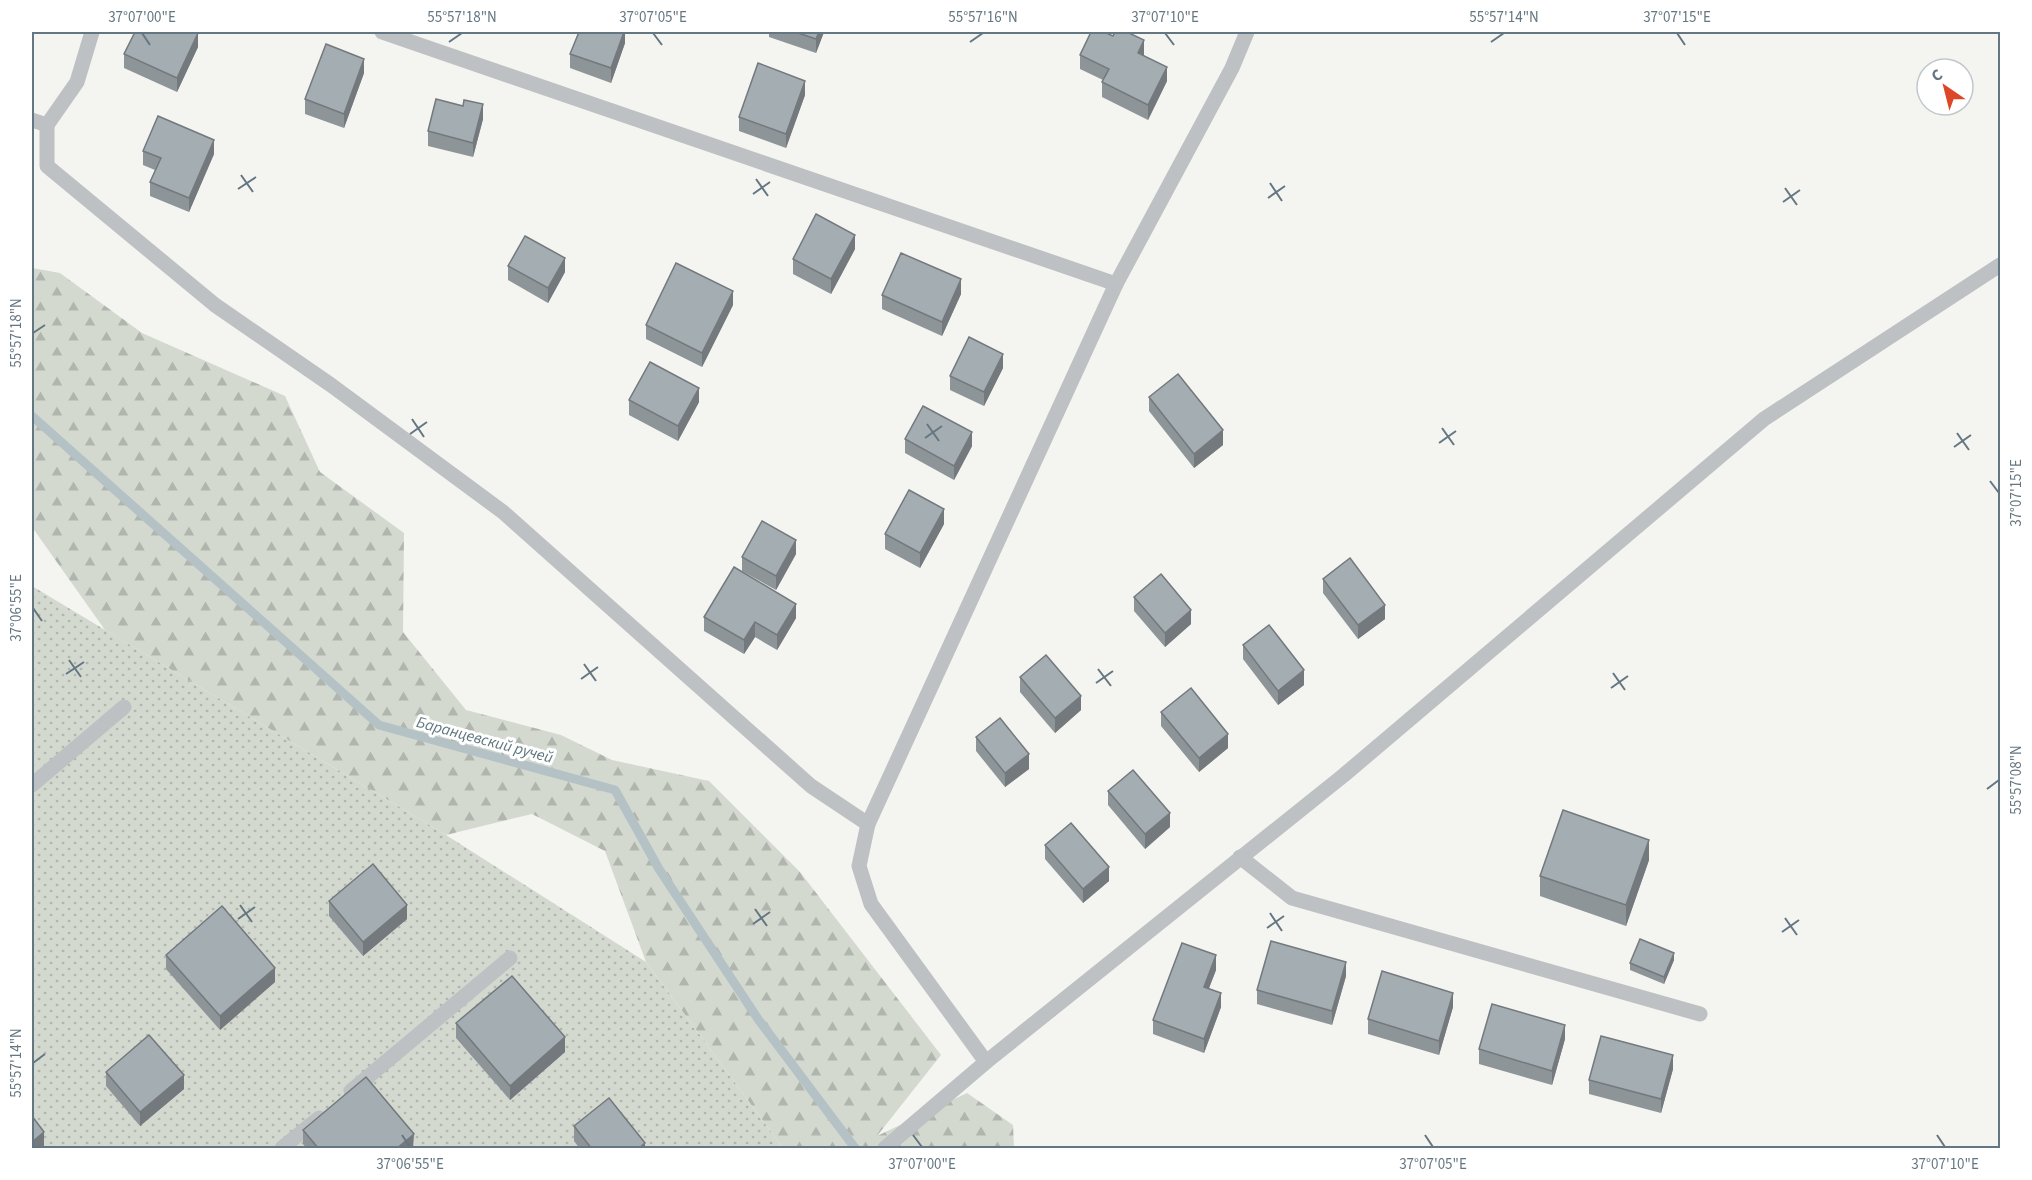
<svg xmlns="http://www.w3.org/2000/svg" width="2032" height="1180" font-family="'Source Sans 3',sans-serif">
	<defs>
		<pattern id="forest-firs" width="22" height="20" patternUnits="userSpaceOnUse" patternTransform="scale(1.5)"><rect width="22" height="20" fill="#d4d9d0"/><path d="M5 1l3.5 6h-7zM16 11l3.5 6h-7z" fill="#b0b5ae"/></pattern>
		<pattern id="park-dots" width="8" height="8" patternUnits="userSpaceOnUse" patternTransform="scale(1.5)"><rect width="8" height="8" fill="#d4d9d0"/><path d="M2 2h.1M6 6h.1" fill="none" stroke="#b0b5ae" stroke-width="1.8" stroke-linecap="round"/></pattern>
	</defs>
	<rect width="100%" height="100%" fill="#f4f4f0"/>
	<polygon fill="url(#forest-firs)" points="32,268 60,273 142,333 285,396 320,472 404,533 403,632 466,710 561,735 612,760 709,781 800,872 941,1055 877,1136 967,1093 1013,1125 1014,1148 783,1148 646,962 605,851 532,814 446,835 105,630 32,527"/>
	<polygon fill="url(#park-dots)" points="32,586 446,835 646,962 783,1148 32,1148"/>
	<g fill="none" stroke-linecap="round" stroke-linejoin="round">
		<polyline stroke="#b4c1c5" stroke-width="9" points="32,416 379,725 615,790 659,869 758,1019 855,1148"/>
		<g stroke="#bdc1c4" stroke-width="15">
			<polyline points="382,32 1116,284"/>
			<polyline points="32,120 47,125 77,82 92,32"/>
			<polyline points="47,125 47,166 215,305 331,385 503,512 811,786 868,824 1116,284 1232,68 1247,32"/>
			<polyline points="32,785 124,707"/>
			<polyline points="868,824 859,866 871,904 986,1062 885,1148"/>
			<polyline points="1240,857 1292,898 1700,1014"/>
			<polyline points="986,1062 1344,775 1764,419 2000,265"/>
			<polyline points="351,1091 510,958"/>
			<polyline points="282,1148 319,1118"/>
		</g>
	</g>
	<g fill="#8d9599">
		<polygon points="625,32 625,43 611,83 570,68 570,54"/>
		<polygon points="769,32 824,32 816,53 769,37"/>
		<polygon points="198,47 177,92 124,68 124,54"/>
		<polygon points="1144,54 1144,55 1167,81 1148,120 1102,97 1102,82 1103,80 1080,69 1080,55"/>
		<polygon points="364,73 344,128 305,114 305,99"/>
		<polygon points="805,95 786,148 739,131 739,117"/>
		<polygon points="483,119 473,157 428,146 428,131"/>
		<polygon points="143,151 214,154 189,212 150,196 150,182 155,170 143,165"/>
		<polygon points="855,249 831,294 793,274 793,259"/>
		<polygon points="508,266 565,272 548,303 508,280"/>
		<polygon points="961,294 942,336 882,309 882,295"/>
		<polygon points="733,305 702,367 646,339 646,325"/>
		<polygon points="1003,368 984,406 950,390 950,376"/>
		<polygon points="1149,397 1223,445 1194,468 1149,411"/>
		<polygon points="629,400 699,402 678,441 629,415"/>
		<polygon points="905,439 972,446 954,480 905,453"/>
		<polygon points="944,524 920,568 885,549 885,534"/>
		<polygon points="796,554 776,590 742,571 742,557"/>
		<polygon points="1323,579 1385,619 1358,639 1323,593"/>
		<polygon points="1134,597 1191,624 1165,647 1134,611"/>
		<polygon points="704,617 796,618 777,650 755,637 744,654 704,631"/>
		<polygon points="1243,645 1304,685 1278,705 1243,659"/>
		<polygon points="1020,677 1081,710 1055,733 1020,692"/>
		<polygon points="1161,712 1228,748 1199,772 1161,726"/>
		<polygon points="976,737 1029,769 1005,787 976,751"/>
		<polygon points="1108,791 1170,827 1145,849 1108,805"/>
		<polygon points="1045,845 1109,881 1083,903 1045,859"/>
		<polygon points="1649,860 1626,926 1540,896 1540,876"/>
		<polygon points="329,901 407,919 363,956 329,916"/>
		<polygon points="166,955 275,982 220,1030 166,969"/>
		<polygon points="1674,960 1664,984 1630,970 1630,963"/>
		<polygon points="1216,970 1209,988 1221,1007 1204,1053 1153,1034 1153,1020"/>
		<polygon points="1346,976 1332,1025 1257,1004 1257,990"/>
		<polygon points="1453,1007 1439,1055 1368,1034 1368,1019"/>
		<polygon points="456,1023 565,1052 510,1100 456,1038"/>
		<polygon points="1565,1039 1552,1085 1479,1064 1479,1049"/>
		<polygon points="1673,1069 1661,1113 1589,1094 1589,1080"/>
		<polygon points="106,1072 184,1089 140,1126 106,1086"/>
		<polygon points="574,1126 645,1149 580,1149 574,1141"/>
		<polygon points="303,1130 414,1148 307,1149 303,1144"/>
	</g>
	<g fill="#73797d">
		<polygon points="624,32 625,32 625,43 611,83 611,68"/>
		<polygon points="819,32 824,32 816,53 816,39"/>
		<polygon points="198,33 198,47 177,92 177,78"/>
		<polygon points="1144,40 1144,54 1138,67 1138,53"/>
		<polygon points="364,59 364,73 344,128 344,114"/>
		<polygon points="1167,67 1167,81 1148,120 1148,105"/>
		<polygon points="805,81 805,95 786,148 786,134"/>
		<polygon points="483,104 483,119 473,157 473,143"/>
		<polygon points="214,140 214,154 189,212 189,198"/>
		<polygon points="855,235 855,249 831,294 831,279"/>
		<polygon points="565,258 565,272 548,303 548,288"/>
		<polygon points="961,279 961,294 942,336 942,322"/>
		<polygon points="733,291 733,305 702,367 702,353"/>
		<polygon points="1003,354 1003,368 984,406 984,392"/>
		<polygon points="699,388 699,402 678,441 678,426"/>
		<polygon points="1223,430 1223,445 1194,468 1194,454"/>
		<polygon points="972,432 972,446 954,480 954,466"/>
		<polygon points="944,509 944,524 920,568 920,553"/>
		<polygon points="796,540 796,554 776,590 776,576"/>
		<polygon points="796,604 796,618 777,650 777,635"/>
		<polygon points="1385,605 1385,619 1358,639 1358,625"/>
		<polygon points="1191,610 1191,624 1165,647 1165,633"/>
		<polygon points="755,622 755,637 744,654 744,640"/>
		<polygon points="1304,670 1304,685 1278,705 1278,691"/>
		<polygon points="1081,696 1081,710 1055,733 1055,718"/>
		<polygon points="1228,734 1228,748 1199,772 1199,758"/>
		<polygon points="1029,754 1029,769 1005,787 1005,773"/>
		<polygon points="1170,813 1170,827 1145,849 1145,834"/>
		<polygon points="1649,840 1649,860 1626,926 1626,905"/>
		<polygon points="1109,867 1109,881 1083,903 1083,889"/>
		<polygon points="407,905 407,919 363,956 363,942"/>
		<polygon points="1674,953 1674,960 1664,984 1664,977"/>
		<polygon points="1216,955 1216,970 1204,1001 1204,987"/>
		<polygon points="1346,962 1346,976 1332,1025 1332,1011"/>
		<polygon points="275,968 275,982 220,1030 220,1016"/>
		<polygon points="1221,993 1221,1007 1204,1053 1204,1039"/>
		<polygon points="1453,993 1453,1007 1439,1055 1439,1041"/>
		<polygon points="1565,1025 1565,1039 1552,1085 1552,1071"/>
		<polygon points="565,1037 565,1052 510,1100 510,1086"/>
		<polygon points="1673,1055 1673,1069 1661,1113 1661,1099"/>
		<polygon points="184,1075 184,1089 140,1126 140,1112"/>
		<polygon points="44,1132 44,1146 41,1149 32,1149 32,1142"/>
		<polygon points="414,1134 413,1149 396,1149"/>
		<polygon points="645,1143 645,1149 638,1149"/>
	</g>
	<g fill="#a4adb2" stroke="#73797d" stroke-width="1.5">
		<polygon points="135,32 196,32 198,33 177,78 124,54"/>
		<polygon points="579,32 624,32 611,68 570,54"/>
		<polygon points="795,32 819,32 816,39"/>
		<polygon points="1091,32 1104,32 1113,36 1115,32 1127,32 1144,40 1138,53 1167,67 1148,105 1102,82 1109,69 1080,55"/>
		<polygon points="326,44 364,59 344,114 305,99"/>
		<polygon points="758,63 805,81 786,134 739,117"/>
		<polygon points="436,99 463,106 464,100 483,104 473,143 428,131"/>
		<polygon points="158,116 214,140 189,198 150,182 161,158 143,151"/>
		<polygon points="816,214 855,235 831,279 793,259"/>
		<polygon points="525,236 565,258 548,288 508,266"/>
		<polygon points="901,253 961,279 942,322 882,295"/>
		<polygon points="676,263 733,291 702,353 646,325"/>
		<polygon points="969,337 1003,354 984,392 950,376"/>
		<polygon points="650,362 699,388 678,426 629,400"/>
		<polygon points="1178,374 1223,430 1194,454 1149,397"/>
		<polygon points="923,406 972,432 954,466 905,439"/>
		<polygon points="909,490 944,509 920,553 885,534"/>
		<polygon points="762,521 796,540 776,576 742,557"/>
		<polygon points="1350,558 1385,605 1358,625 1323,579"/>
		<polygon points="734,567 796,604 777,635 755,622 744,640 704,617"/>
		<polygon points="1161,574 1191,610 1165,633 1134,597"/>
		<polygon points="1269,625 1304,670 1278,691 1243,645"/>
		<polygon points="1046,655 1081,696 1055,718 1020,677"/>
		<polygon points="1191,688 1228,734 1199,758 1161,712"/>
		<polygon points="1000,718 1029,754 1005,773 976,737"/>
		<polygon points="1133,770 1170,813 1145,834 1108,791"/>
		<polygon points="1563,810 1649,840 1626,905 1540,876"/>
		<polygon points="1071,823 1109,867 1083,889 1045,845"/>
		<polygon points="373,864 407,905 363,942 329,901"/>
		<polygon points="222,906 275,968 220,1016 166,955"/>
		<polygon points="1640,939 1674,953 1664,977 1630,963"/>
		<polygon points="1271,941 1346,962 1332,1011 1257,990"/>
		<polygon points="1182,943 1216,955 1204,987 1221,993 1204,1039 1153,1020"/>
		<polygon points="1382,971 1453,993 1439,1041 1368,1019"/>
		<polygon points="512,976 565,1037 510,1086 456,1023"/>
		<polygon points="1492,1004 1565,1025 1552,1071 1479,1049"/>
		<polygon points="149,1035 184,1075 140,1112 106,1072"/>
		<polygon points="1601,1036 1673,1055 1661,1099 1589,1080"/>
		<polygon points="366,1077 414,1134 396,1149 319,1149 303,1130"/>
		<polygon points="609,1098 645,1143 638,1149 592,1149 574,1126"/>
		<polygon points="32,1116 44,1132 32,1142"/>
	</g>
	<path fill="none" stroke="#647681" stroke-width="2" d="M 142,33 L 150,45M 653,33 L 662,45M 1165,33 L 1174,45M 1677,33 L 1685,45M 449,42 L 462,33M 970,42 L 983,33M 1491,42 L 1504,33M 241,175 L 253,192M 756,179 L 768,196M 1270,183 L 1282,201M 1785,188 L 1797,205M 238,189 L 256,177M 753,194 L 770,182M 1268,198 L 1285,186M 1783,202 L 1800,190M 33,333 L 45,325M 412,419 L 424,437M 927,424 L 939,441M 1442,428 L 1454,445M 1957,433 L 1969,450M 410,434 L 427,422M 925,438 L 942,426M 1439,443 L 1456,431M 1954,447 L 1971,435M 1990,481 L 1999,493M 33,608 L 42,621M 69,660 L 81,677M 584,664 L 596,681M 1098,669 L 1111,686M 1613,673 L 1625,690M 66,674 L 84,662M 581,679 L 598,667M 1096,683 L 1113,671M 1611,688 L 1628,676M 1987,789 L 1999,780M 240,905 L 252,922M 755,909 L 767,926M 1270,913 L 1282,931M 1785,918 L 1797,935M 238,919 L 255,907M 753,924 L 770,912M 1267,928 L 1284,916M 1782,932 L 1799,920M 33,1063 L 45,1054M 402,1135 L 410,1147M 913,1135 L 922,1147M 1425,1135 L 1433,1147M 1937,1135 L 1945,1147"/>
	<g text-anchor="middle" stroke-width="6" stroke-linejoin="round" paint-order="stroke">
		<g font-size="16" font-style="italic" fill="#5f777e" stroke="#fff">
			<text transform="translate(485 739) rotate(15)" y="6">Баранцевский ручей</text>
		</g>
	</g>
	<rect width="2032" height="1180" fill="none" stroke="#ffffff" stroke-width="66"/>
	<g transform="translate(1945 87) rotate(325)"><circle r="28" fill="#ffffff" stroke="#c1c8cd" stroke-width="1.5"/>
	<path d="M0-4.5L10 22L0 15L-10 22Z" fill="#dd4728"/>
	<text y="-9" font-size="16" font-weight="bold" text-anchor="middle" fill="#647681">С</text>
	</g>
	<rect x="33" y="33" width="1966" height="1114" fill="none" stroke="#647681" stroke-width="2"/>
	<g font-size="15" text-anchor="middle" fill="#647681">
		<text x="142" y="22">37°07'00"E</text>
		<text x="462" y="22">55°57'18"N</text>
		<text x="653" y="22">37°07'05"E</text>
		<text x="983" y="22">55°57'16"N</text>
		<text x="1165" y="22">37°07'10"E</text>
		<text x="1504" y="22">55°57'14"N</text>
		<text x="1677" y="22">37°07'15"E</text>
		<text transform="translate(16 333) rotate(-90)" y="5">55°57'18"N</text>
		<text transform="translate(2016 493) rotate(-90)" y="5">37°07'15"E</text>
		<text transform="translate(16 608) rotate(-90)" y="5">37°06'55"E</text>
		<text transform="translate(2016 780) rotate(-90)" y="5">55°57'08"N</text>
		<text transform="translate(16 1063) rotate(-90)" y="5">55°57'14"N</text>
		<text x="410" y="1169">37°06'55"E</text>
		<text x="922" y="1169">37°07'00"E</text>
		<text x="1433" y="1169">37°07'05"E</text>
		<text x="1945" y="1169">37°07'10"E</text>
	</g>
</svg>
